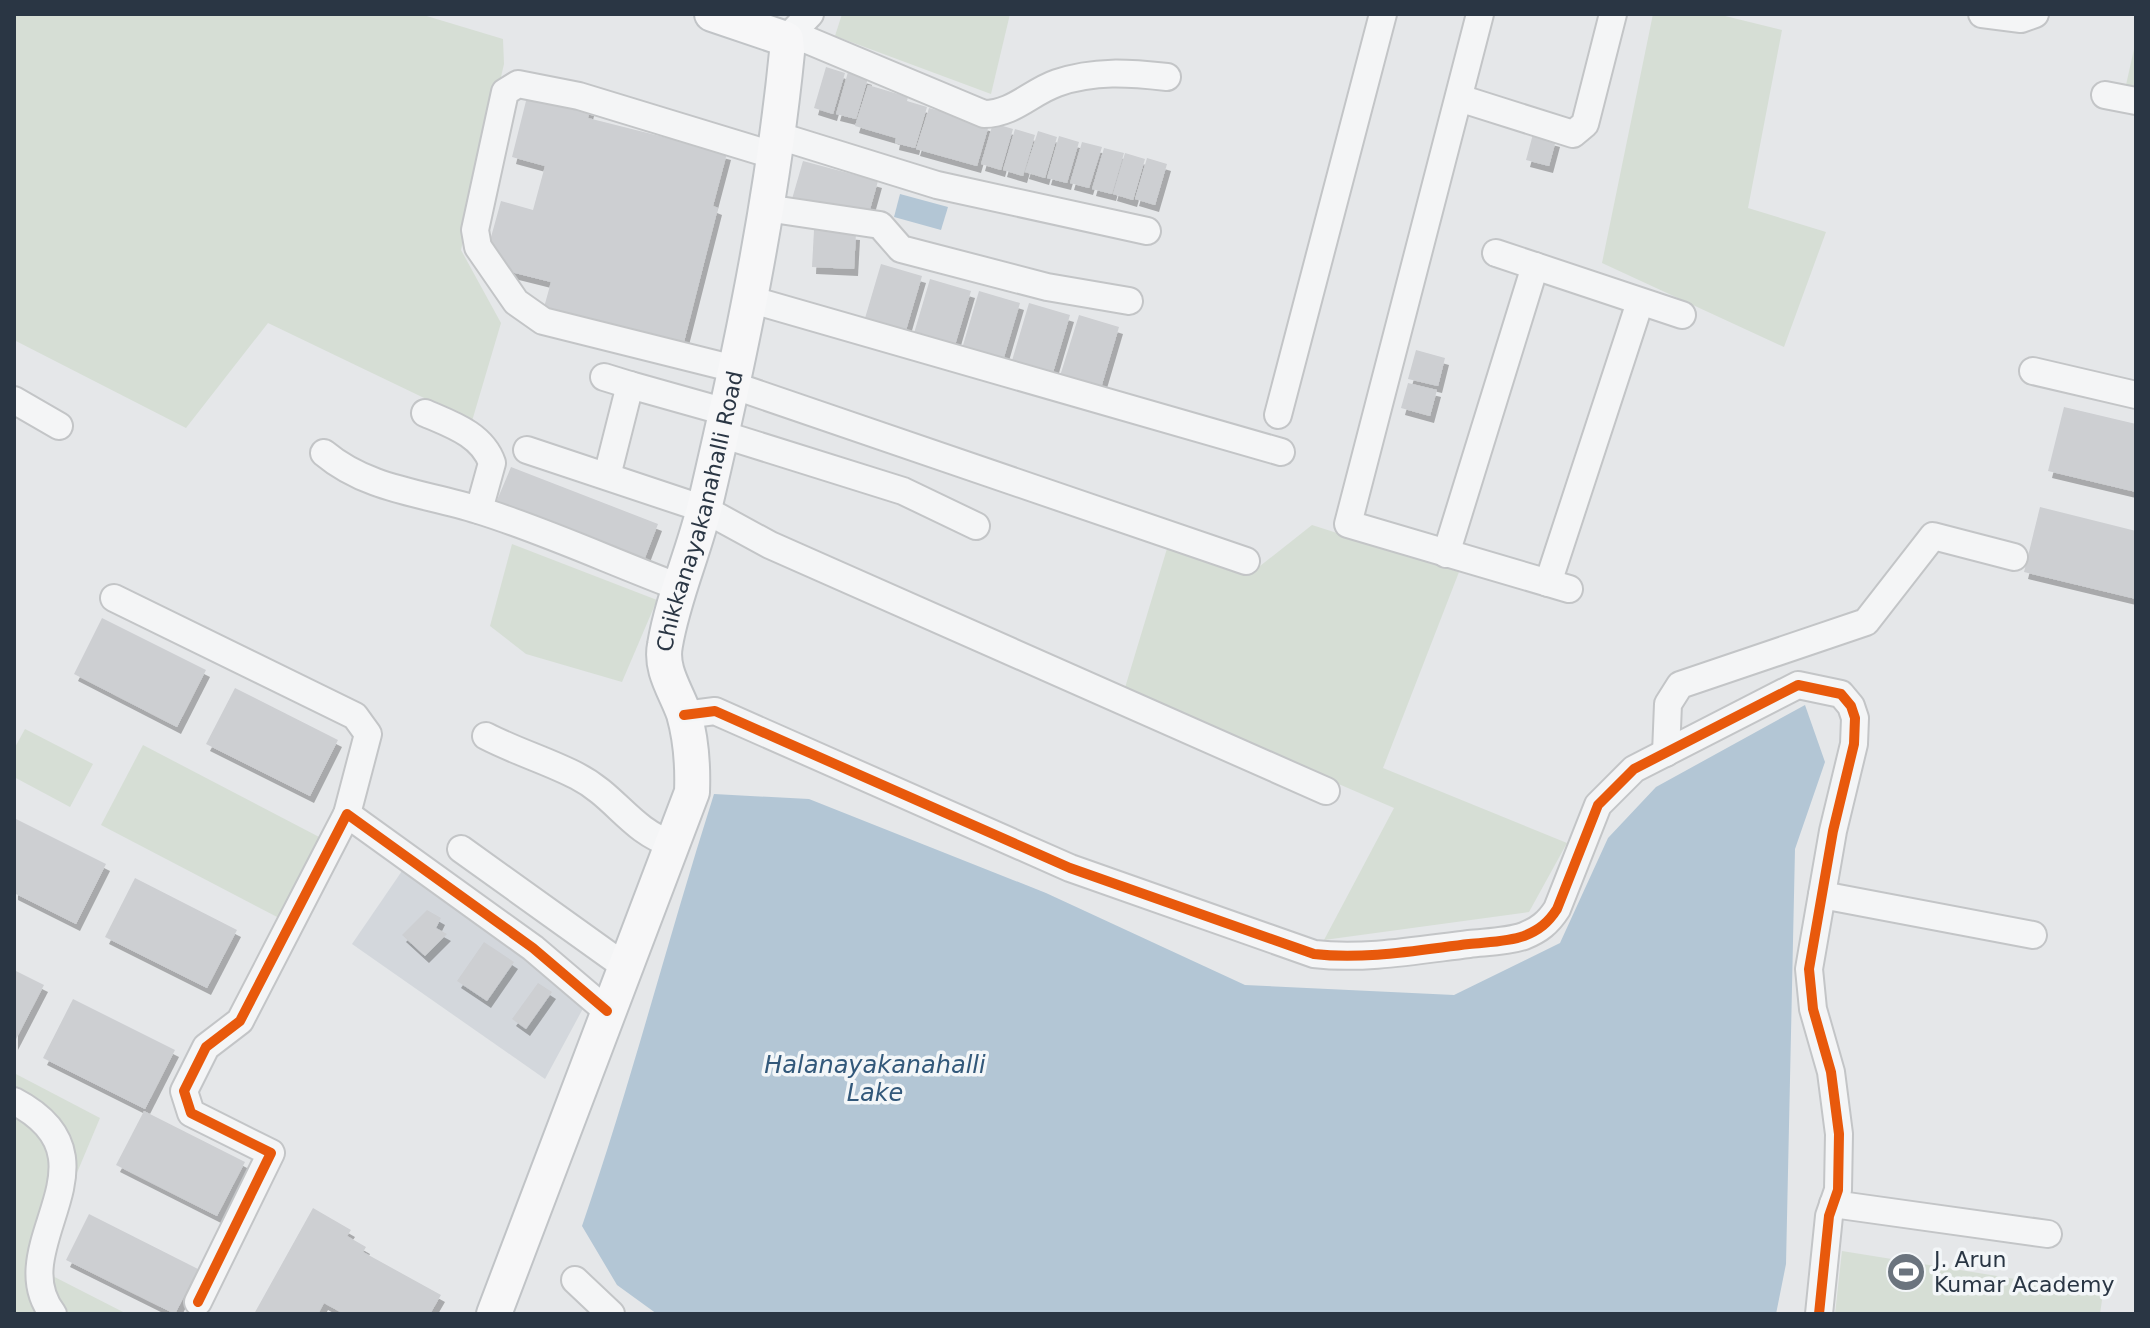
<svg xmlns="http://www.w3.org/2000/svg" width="2150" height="1328" font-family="'DejaVu Sans',sans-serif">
	<defs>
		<filter id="shadow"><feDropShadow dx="4" dy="7" stdDeviation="0" flood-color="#0004"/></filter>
	</defs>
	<rect width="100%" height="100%" fill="#e5e7e9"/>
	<polygon fill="#d3d7dc" points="404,868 587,1001 545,1079 352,944"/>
	<g fill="#d6ded5">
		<polygon points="14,14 420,14 503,39 504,64 461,250 501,323 472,421 268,323 186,428 14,340"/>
		<polygon points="842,14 1010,14 991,94 835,36"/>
		<polygon points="1653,14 1717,14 1782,30 1748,208 1826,232 1784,347 1602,263"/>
		<polygon points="2136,40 2136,88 2126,85"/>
		<polygon points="1312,525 1459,572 1383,768 1567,843 1529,912 1324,940 1394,808 1124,691 1169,542 1255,570"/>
		<polygon points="512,544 657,600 622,682 526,654 490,626"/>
		<polygon points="25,729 93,764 70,807 14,777 14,749"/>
		<polygon points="143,745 323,839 281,919 101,825"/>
		<polygon points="14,1073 100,1118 37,1268 127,1314 14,1314"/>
		<polygon points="1842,1251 2103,1293 2100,1314 1835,1314"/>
	</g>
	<g fill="#b3c6d5">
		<polygon points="900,194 948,207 941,230 894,217"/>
		<path d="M 1805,705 L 1825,762 L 1795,849 L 1786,1264 L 1776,1314 L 657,1314 L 617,1285 L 582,1226 C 631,1084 668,938 714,794 L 809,799 L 1046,893 L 1245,985 L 1454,995 L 1560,943 L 1608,838 L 1656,787 Z"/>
	</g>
	<g fill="#cdcfd2" filter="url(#shadow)">
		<polygon points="826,67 845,73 833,114 814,108"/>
		<polygon points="848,72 868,78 856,119 836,114"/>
		<polygon points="868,85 908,97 907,101 927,107 915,148 895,143 896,138 855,126"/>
		<polygon points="528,93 590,109 588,118 727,153 713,206 718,208 683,346 543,311 551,282 491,267 488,248 501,201 533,210 545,166 512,157"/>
		<polygon points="929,108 989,125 977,166 916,149"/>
		<polygon points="993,123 1013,129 1001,170 981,164"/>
		<polygon points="1015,129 1035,135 1023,176 1003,170"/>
		<polygon points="1038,131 1057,137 1045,178 1025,172"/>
		<polygon points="1533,134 1556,140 1549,166 1526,160"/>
		<polygon points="1059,136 1079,142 1067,183 1047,178"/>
		<polygon points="1082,142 1102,147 1089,188 1070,183"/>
		<polygon points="1104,148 1124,153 1112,194 1092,189"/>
		<polygon points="1125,153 1145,159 1133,200 1113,194"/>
		<polygon points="1147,158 1167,164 1155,205 1135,199"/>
		<polygon points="803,161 878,181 867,220 792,199"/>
		<polygon points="814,230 856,233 854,269 812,267"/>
		<polygon points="881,264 922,276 904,337 863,325"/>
		<polygon points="930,279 971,291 953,352 912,340"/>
		<polygon points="979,291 1020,303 1002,364 961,352"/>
		<polygon points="1029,303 1070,315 1052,376 1011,364"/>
		<polygon points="1079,315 1119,327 1101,388 1060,376"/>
		<polygon points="1416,350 1445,358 1438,386 1408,379"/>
		<polygon points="1408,383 1437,390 1430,416 1401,408"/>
		<polygon points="2064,407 2136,424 2136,492 2048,471"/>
		<polygon points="511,467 658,524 643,563 495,505"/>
		<polygon points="2040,507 2136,531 2136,599 2024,572"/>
		<polygon points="102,618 206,670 177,727 74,674"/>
		<polygon points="235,688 338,740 310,796 206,744"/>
		<polygon points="14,818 106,864 76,924 14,893"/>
		<polygon points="135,878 237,930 207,988 105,937"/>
		<polygon points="427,910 441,918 436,928 447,934 425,956 402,935"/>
		<polygon points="484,942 514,962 487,1001 457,981"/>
		<polygon points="14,970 44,985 14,1043"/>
		<polygon points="538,983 552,992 526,1029 512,1019"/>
		<polygon points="73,999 175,1050 145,1109 43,1058"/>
		<polygon points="144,1111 245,1162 217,1216 116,1165"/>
		<polygon points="313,1208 351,1230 347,1236 366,1247 363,1252 441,1295 430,1314 344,1314 324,1303 318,1314 254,1314"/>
		<polygon points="89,1214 198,1269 175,1314 66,1260"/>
	</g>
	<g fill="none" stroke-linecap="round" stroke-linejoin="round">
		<g stroke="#c3c5c7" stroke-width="30">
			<g id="minor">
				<polyline points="1480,14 1348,524 1569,589"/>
				<polyline points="1982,14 2021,19 2035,14"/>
				<path d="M 793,34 L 984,114 C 1013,114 1031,92 1057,83 C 1095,70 1129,73 1167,77"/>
				<polyline points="786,39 810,14"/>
				<polyline points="2105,95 2136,101"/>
				<polyline points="1459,98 1573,134 1585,124 1613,14"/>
				<polyline points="779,136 937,185 1147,231"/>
				<polyline points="766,208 880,225 901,249 1047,287 1129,301"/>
				<polyline points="1496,253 1682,315"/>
				<polyline points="749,299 1281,452"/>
				<polyline points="735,369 543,321 516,302 478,247 475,230 505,92 518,84 579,96 776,156"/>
				<polyline points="2033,371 2136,395"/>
				<polyline points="604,377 630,385"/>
				<polyline points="732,385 1246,561"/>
				<polyline points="14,400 59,426"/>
				<path d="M 425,413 C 450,424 482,434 492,463 L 479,510"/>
				<polyline points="1278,415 1383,14"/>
				<polyline points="721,434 903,491 976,526"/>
				<polyline points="527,450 704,509 770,545 1326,791"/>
				<path d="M 324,453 C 368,490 424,493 478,510 C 546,531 612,562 679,587"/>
				<polyline points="607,476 630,385 726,412"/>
				<polyline points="1446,554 1535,266"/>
				<polyline points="1548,583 1640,302"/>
				<polyline points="114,598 355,716 368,734 347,814"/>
				<path d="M 684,715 L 715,711 L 1070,868 L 1314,954 C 1364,960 1419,950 1469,944 C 1486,942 1507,942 1524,936 C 1539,930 1548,923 1557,909 L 1598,805 L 1634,769 L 1798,685 L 1841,694 L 1851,706 L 1855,718 L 1854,744 L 1833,831 L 1809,969 L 1813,1009 L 1831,1072 L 1839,1134 L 1838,1190 L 1829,1216 L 1819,1314"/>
				<path d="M 486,736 C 517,752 548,761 577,776 C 616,796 631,831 672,844"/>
				<polyline points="1666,753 1668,704 1680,685 1866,622 1933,536 2014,557"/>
				<polyline points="461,849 627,968"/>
				<polyline points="1822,895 2033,935"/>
				<path d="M 14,1101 C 127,1160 0,1246 53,1314"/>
				<polyline points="1833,1204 2048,1234"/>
				<polyline points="575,1280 611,1314"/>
				<polyline points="198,1302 271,1153 191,1113 184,1091 206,1047 240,1021 347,814 533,948 607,1011"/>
			</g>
		</g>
		<g stroke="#c1c4c7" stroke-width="38">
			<g id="major">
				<path id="s1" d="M 494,1314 L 692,792 C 693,766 691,739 684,714 C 676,691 660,670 665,645 C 673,597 694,552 705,505 C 740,356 772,204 787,52 L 786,39 L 712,14"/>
			</g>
		</g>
		<use href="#minor" stroke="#f4f5f6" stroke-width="26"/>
		<use href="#major" stroke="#f7f7f8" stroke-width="34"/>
		<g stroke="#f3f6f8" stroke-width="15">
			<g id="cycleway">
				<path d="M 684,715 L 715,711 L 1070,868 L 1314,954 C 1364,960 1419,950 1469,944 C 1486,942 1507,942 1524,936 C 1539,930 1548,923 1557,909 L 1598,805 L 1634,769 L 1798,685 L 1841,694 L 1851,706 L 1855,718 L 1854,744 L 1833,831 L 1809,969 L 1813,1009 L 1831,1072 L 1839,1134 L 1838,1190 L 1829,1216 L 1819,1314"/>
				<polyline points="198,1302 271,1153 191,1113 184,1091 206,1047 240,1021 347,814 533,948 607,1011"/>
			</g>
		</g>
		<use href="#cycleway" stroke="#e8590c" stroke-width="10"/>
	</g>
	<defs>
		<g id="stadium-disc" transform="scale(2)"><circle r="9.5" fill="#6b747e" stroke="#f3f6f8"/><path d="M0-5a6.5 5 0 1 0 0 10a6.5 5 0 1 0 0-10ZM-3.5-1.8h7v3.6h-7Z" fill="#fff"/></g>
	</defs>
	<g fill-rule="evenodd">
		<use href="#stadium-disc" x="1906" y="1272"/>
	</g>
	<g text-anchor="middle" stroke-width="7" stroke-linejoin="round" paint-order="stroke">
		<g font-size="22" fill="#2a3644" stroke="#f3f6f8">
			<text dy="8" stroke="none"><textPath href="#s1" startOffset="848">Chikkanayakanahalli Road</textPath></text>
		</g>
		<g font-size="22" fill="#2a3644" stroke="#f3f6f8" text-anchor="start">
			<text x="1934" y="1267">J. Arun<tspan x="1934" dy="25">Kumar Academy</tspan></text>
		</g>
		<g font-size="24" font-style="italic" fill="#32587a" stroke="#f3f6f8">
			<text x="875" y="1073">Halanayakanahalli<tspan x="875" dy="28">Lake</tspan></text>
		</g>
	</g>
	<rect width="2150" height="1328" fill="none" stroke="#2a3644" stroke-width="32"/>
</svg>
